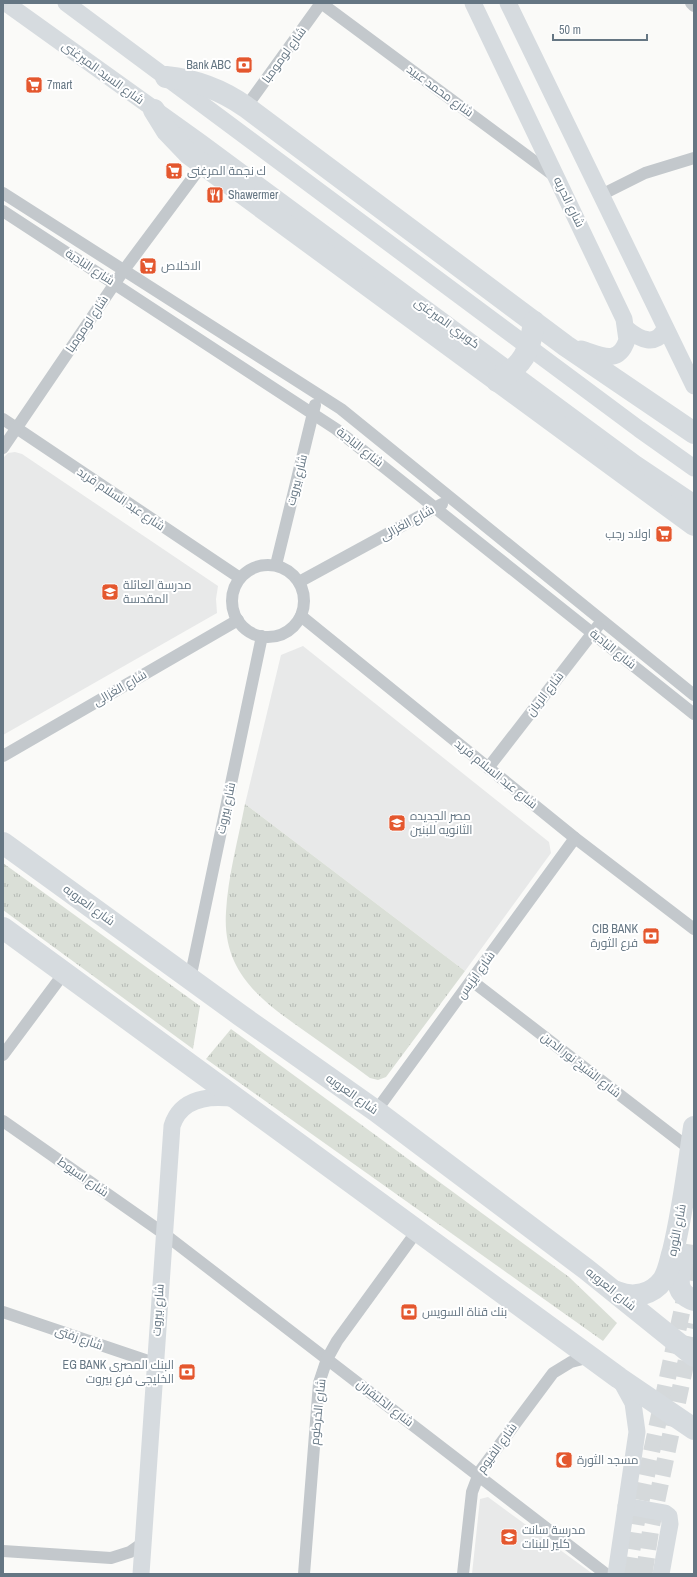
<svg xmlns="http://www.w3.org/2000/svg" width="697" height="1577" font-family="'Archivo Narrow',Cairo,sans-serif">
	<defs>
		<pattern id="grass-tufts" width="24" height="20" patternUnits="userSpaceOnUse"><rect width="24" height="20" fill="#dadfd7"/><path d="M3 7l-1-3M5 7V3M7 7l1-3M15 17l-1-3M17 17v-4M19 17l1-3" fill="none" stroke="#b4b9b4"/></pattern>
	</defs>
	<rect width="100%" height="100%" fill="#fafaf8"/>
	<g fill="#e8e9e9">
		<polygon points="15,452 22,454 218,586 216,599 217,613 3,735 3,458 8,453"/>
		<polygon points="303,646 549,842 551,853 465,971 245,804 281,655"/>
		<polygon points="488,1497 593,1574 472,1574 480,1499"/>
	</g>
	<g fill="url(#grass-tufts)">
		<path d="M 245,804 L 465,971 L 386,1077 L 378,1080 L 370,1078 C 349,1062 327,1047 306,1032 C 262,1001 222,973 226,912 C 228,876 238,840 245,804 Z"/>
		<polygon points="3,863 200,1006 193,1049 3,910"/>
		<polygon points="231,1029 569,1277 617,1323 603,1341 206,1059"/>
	</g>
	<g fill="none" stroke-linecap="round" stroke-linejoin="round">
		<g stroke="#d5d9db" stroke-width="17" stroke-dasharray="17 8" stroke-linecap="butt">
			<polyline points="628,1574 636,1524 689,1278 694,1245"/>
			<polyline points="644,1574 651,1528 694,1324"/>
		</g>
		<g stroke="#c3c8cc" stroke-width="12">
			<polyline points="321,3 553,175"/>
			<polyline points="691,3 694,6"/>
			<polyline points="246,107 321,3"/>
			<polyline points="3,193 341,409 694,695"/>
			<polyline points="601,195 645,173 694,158"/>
			<polyline points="3,211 336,429 694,714"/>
			<polyline points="3,419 240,578"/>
			<polyline points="3,448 124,270 203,164"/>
			<polyline points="276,565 315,405"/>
			<circle cx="268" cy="601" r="36"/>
			<polyline points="299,582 442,504"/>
			<polyline points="301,616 575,838 694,929"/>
			<polyline points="3,756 238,620"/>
			<polyline points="488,768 598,626"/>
			<polyline points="190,979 262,636"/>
			<polyline points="472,981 690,1149"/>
			<polyline points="3,1055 64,973"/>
			<polyline points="376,1111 575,838"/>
			<polyline points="3,1121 163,1233 606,1574"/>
			<polyline points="3,1312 154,1363"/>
			<polyline points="3,1551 111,1558 130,1552 143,1543"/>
			<polyline points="304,1574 319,1383 327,1359 337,1341 417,1231"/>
			<polyline points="463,1574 472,1492 480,1471 553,1373 571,1362 590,1357"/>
		</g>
		<g stroke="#d6dbdf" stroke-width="17">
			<polyline points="6,3 200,142 636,464 694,503"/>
			<polyline points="66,3 639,429 694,468"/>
			<path d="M 473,3 L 624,319 L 627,340 C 618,367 599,354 581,349"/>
			<polyline points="508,3 694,386"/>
			<path d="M 627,329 C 639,339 657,348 665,328"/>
			<polyline points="626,1506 665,1513 669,1516 670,1524 661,1574"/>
			<path d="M 141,1574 L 172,1126 C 181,1097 211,1095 237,1099"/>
			<polyline points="616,1574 637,1432 633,1403 621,1381"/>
		</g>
		<g stroke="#d6dbdf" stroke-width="22">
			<path d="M 166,77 C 196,80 222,90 246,107 L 566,346 L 694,433"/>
			<polyline points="154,110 167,131 189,154 694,525"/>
			<path d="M 497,381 C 523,365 530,352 534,322"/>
			<polyline points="3,843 240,1015 376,1111 586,1269 694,1356"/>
			<polyline points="3,928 619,1378 694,1429"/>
			<path d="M 683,1256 C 681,1274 670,1291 694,1300"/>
			<path d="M 617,1292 C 633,1299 652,1295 663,1280 C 669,1271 670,1260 673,1251 C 683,1210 688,1168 694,1127"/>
		</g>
	</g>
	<defs>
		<g id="bank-square" transform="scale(0.9)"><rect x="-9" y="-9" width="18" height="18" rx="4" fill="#e4572e" stroke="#fff"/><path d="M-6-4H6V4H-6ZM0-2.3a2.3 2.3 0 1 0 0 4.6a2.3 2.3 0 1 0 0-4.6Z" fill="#fff"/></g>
		<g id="supermarket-square" transform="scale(0.9)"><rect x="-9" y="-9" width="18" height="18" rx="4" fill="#e4572e" stroke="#fff"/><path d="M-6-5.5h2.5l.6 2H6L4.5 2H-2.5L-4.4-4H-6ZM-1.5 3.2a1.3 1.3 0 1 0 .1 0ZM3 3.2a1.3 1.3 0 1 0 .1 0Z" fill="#fff"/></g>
		<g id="restaurant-square" transform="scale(0.9)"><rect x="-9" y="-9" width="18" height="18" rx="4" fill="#e4572e" stroke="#fff"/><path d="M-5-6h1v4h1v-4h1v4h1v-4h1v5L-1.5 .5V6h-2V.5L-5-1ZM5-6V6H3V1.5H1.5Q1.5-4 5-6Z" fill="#fff"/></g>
		<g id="school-square" transform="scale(0.9)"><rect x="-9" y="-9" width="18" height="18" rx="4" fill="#e4572e" stroke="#fff"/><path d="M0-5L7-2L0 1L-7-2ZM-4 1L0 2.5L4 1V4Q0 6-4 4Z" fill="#fff"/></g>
		<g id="mosque-square" transform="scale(0.9)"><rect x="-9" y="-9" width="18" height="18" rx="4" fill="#e4572e" stroke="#fff"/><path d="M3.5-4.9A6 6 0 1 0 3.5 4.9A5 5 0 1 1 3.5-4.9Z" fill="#fff"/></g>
	</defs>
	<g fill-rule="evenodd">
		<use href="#bank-square" x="244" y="65"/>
		<use href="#supermarket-square" x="34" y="85"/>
		<use href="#supermarket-square" x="174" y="171"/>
		<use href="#restaurant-square" x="215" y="195"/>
		<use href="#supermarket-square" x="148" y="266"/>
		<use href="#supermarket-square" x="664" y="534"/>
		<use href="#school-square" x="110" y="592"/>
		<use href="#school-square" x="397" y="823"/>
		<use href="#bank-square" x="651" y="936"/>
		<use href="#bank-square" x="409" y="1312"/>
		<use href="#bank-square" x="187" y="1372"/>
		<use href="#mosque-square" x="564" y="1460"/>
		<use href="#school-square" x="509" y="1537"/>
	</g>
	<g text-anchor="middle" stroke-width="4" stroke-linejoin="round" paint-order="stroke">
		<g font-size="12" fill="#657683" stroke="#fff">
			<text transform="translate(284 55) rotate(-54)" y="4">شارع لومومبا</text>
			<text transform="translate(103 73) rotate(36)" y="4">شارع السيد الميرغنى</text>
			<text transform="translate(440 91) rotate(36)" y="4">شارع محمد عبيد</text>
			<text transform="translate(569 202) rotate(64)" y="4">شارع الحريه</text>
			<text transform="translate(90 267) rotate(33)" y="4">شارع البادية</text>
			<text transform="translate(447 323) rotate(36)" y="4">كوبري الميرغنى</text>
			<text transform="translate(87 324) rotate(-56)" y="4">شارع لومومبا</text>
			<text transform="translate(360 447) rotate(38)" y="4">شارع البادية</text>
			<text transform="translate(297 480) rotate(-76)" y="4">شارع بيروت</text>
			<text transform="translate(121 499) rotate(34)" y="4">شارع عبد السلام فريد</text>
			<text transform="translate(407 523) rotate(-29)" y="4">شارع الغزالى</text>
			<text transform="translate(613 649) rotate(39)" y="4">شارع البادية</text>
			<text transform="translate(120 688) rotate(-30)" y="4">شارع الغزالى</text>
			<text transform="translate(545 694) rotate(-52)" y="4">شارع الريان</text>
			<text transform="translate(496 774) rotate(39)" y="4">شارع عبد السلام فريد</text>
			<text transform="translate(226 808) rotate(-78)" y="4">شارع بيروت</text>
			<text transform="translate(89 905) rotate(36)" y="4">شارع العروبه</text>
			<text transform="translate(476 975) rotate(-54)" y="4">شارع ايزيس</text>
			<text transform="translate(581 1065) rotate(38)" y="4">شارع الشيخ نور الدين</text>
			<text transform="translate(352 1094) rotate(35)" y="4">شارع العروبه</text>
			<text transform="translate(83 1177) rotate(35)" y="4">شارع اسيوط</text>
			<text transform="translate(677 1230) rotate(-79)" y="4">شارع الثوره</text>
			<text transform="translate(611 1289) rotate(39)" y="4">شارع العروبه</text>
			<text transform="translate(158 1310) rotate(-86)" y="4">شارع بيروت</text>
			<text transform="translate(79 1338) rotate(19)" y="4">شارع زفتى</text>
			<text transform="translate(385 1403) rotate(38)" y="4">شارع الدليفران</text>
			<text transform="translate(318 1412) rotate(-84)" y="4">شارع الخرطوم</text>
			<text transform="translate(497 1448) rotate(-54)" y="4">شارع الفيوم</text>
		</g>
		<g font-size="12" fill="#657683" stroke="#fff" text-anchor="start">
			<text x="231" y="69" text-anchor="end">Bank ABC</text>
			<text x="47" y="89">7mart</text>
			<text x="187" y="175">ك نجمة المرغنى</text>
			<text x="228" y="199">Shawermer</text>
			<text x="161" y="270">الاخلاص</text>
			<text x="651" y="538" text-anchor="end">اولاد رجب</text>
			<text x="123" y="589">مدرسة العائلة<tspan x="123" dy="14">المقدسة</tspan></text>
			<text x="410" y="820">مصر الجديده<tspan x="410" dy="14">الثانويه للبنين</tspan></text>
			<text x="638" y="933" text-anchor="end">CIB BANK<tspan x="638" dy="14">فرع الثورة</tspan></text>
			<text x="422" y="1316">بنك قناة السويس</text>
			<text x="174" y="1369" text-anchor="end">EG BANK البنك المصرى<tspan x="174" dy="14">الخليجى فرع بيروت</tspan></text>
			<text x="577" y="1464">مسجد الثورة</text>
			<text x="522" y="1534">مدرسة سانت<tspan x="522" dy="14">كلير للبنات</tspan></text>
		</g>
	</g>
	<rect width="697" height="1577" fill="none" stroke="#657683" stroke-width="8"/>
	<path d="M553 34v6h94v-6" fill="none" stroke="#657683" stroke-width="2"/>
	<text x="559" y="34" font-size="12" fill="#657683" stroke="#ffffff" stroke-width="3" paint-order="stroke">50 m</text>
</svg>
